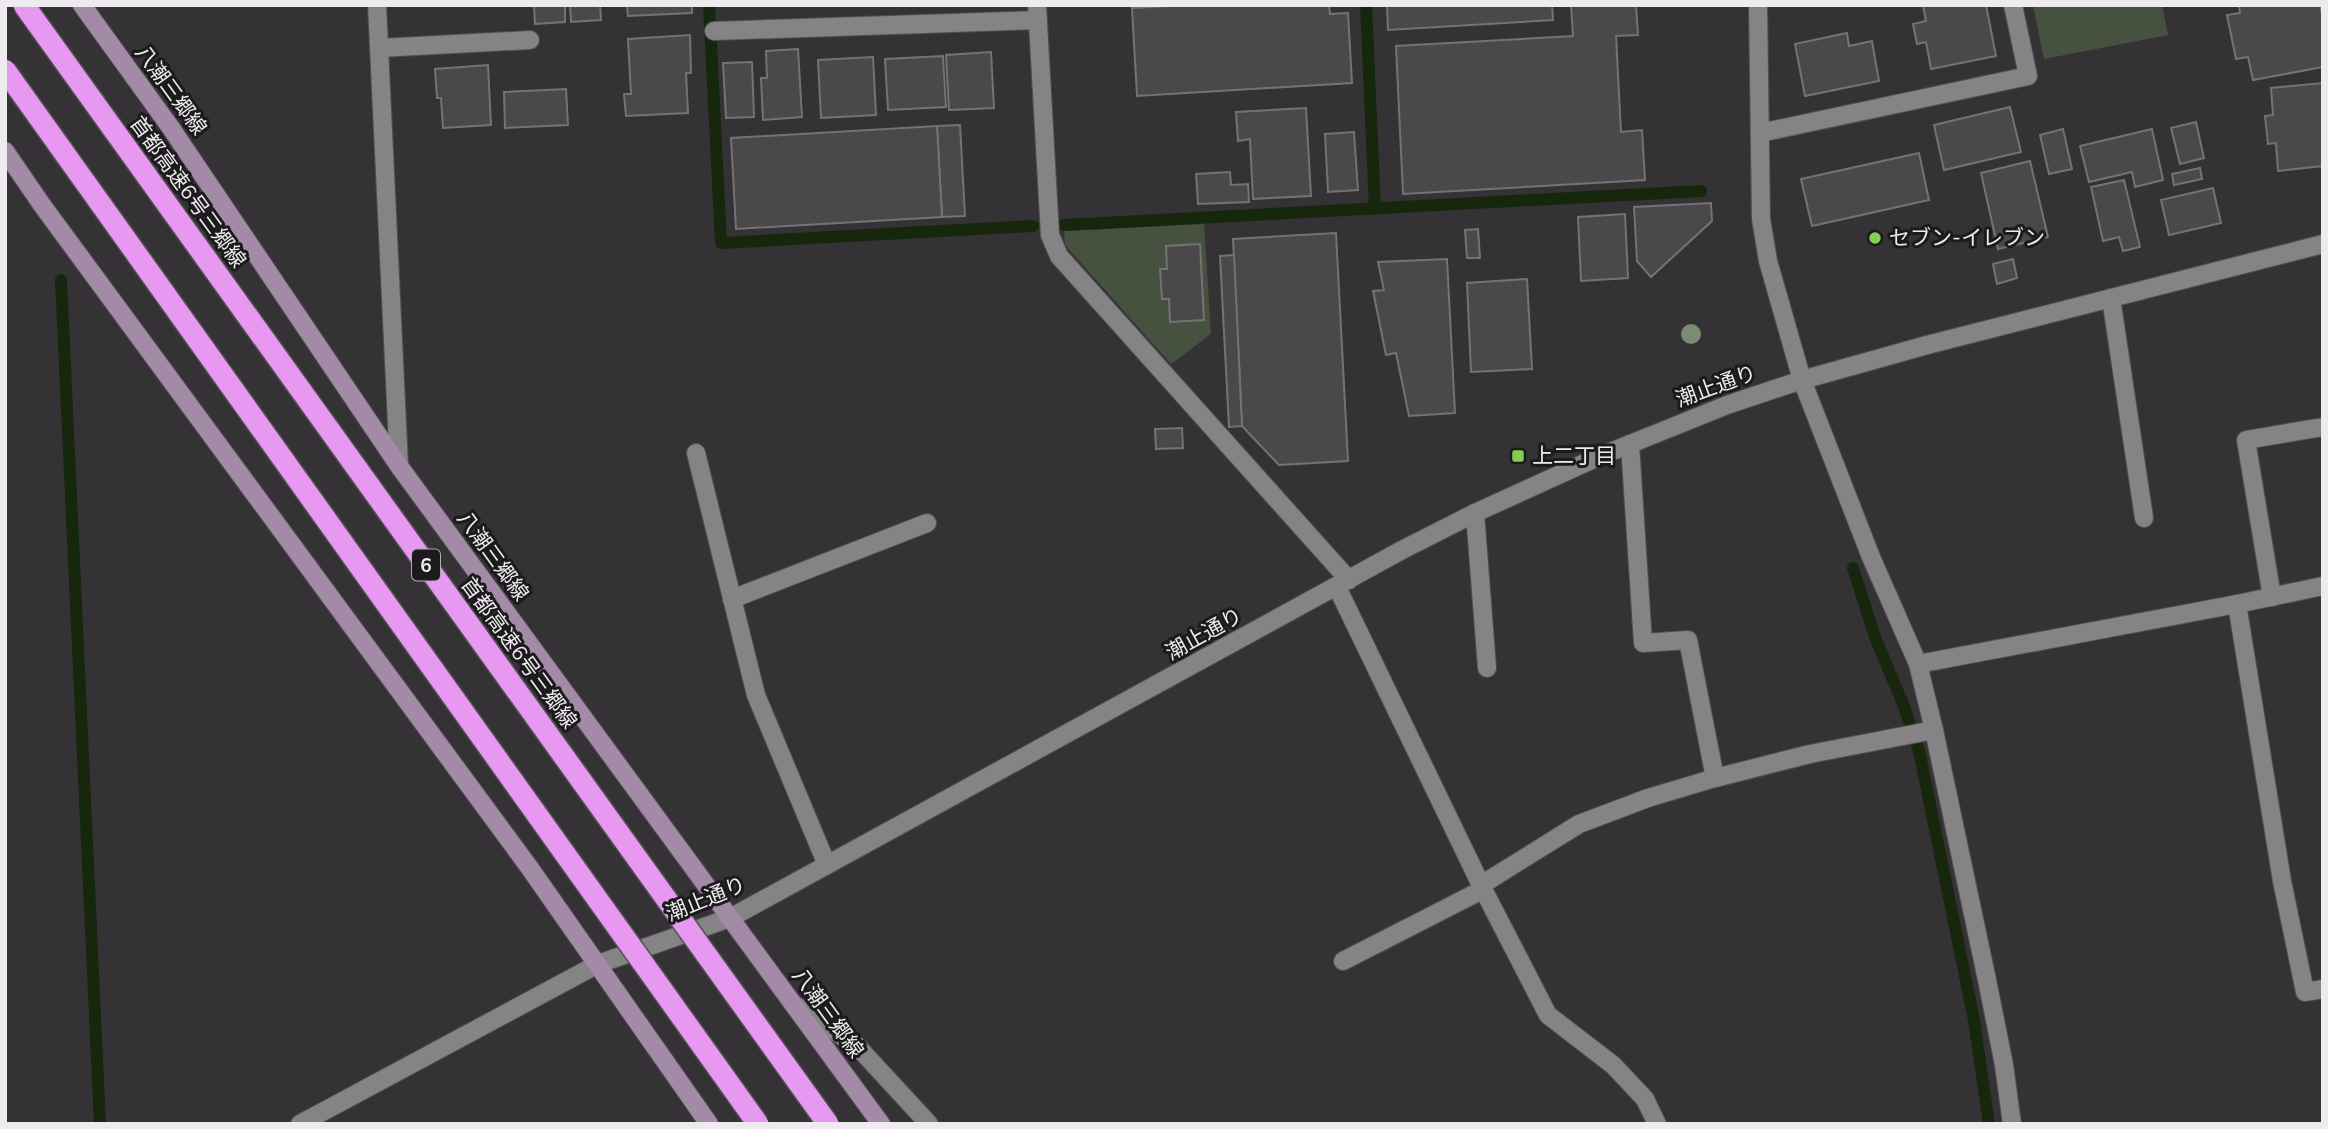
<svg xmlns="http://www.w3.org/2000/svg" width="2328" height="1129" font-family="'Nunito Sans','Noto Sans JP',sans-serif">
	<rect width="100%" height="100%" fill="#353235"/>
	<g fill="#46523f">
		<polygon points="2033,5 2162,5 2168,35 2044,59"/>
		<polygon points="1204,224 1211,334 1171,364 1065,245 1064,231"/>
	</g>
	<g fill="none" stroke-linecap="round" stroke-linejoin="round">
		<g stroke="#17270e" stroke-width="12">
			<polyline points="709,5 721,243 1033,226"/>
			<polyline points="1366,5 1375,209"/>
			<polyline points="1064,225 1701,191"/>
			<polyline points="61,280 100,1124"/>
			<polyline points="1853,568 1875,637 1905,709 1919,751 1974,1020 1989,1124"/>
		</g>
	</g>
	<g fill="#4b484b" stroke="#757276" stroke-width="2">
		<polygon points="534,5 565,5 565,22 535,24"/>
		<polygon points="570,5 600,5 601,20 571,22"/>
		<polygon points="627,5 692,5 692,13 628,16"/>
		<polygon points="1187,5 1329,5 1330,14 1348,13 1352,83 1137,96 1132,8"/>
		<polygon points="1387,5 1552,5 1553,20 1388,30"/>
		<polygon points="1571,5 1636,5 1638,35 1616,36 1621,132 1642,130 1645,180 1403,194 1396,46 1573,36"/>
		<polygon points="1923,5 1986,5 1996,56 1931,69 1926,42 1917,44 1913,24 1926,21"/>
		<polygon points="2239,5 2320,5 2323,19 2323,67 2253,80 2248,57 2236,59 2227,15 2240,13"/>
		<polygon points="1847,33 1849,46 1872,41 1879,81 1805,96 1795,44"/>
		<polygon points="690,35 691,73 686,73 688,113 626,116 624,94 631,94 628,39"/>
		<polygon points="798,49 802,117 763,120 761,78 767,78 766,51"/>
		<polygon points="991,52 994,108 949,110 946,55"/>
		<polygon points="943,56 946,107 888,110 885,59"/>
		<polygon points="873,57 876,115 821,118 818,60"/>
		<polygon points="752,62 754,117 726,118 723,63"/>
		<polygon points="488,65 491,125 443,128 441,98 437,98 435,69"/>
		<polygon points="2323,83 2323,166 2278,171 2276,143 2268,144 2265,116 2273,115 2271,88"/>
		<polygon points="566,89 568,125 505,128 504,92"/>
		<polygon points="2010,107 2021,152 1944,170 1934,125"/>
		<polygon points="1306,108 1311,196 1253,199 1250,139 1238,141 1236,112"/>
		<polygon points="2196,122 2204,158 2180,164 2171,128"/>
		<polygon points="960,125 965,216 942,217 937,126"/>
		<polygon points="937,126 942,217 736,229 731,138"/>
		<polygon points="2063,129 2072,169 2049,174 2040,135"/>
		<polygon points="2152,129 2163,180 2135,187 2132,172 2089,182 2080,146"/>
		<polygon points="1354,132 1358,190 1328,192 1325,134"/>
		<polygon points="1919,153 1929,200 1812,226 1801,179"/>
		<polygon points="2030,161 2048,237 1998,249 1981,173"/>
		<polygon points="2200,168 2202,179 2174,185 2172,174"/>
		<polygon points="1230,172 1231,185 1248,184 1249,202 1198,204 1196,174"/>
		<polygon points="2124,180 2140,247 2123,251 2119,237 2103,241 2091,187"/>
		<polygon points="2213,188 2221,223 2169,235 2161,200"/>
		<polygon points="1711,203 1712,221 1651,277 1637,261 1634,207"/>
		<polygon points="1625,214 1628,278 1581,281 1578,217"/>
		<polygon points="1478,229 1480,258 1467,258 1465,230"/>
		<polygon points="1336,233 1348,461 1279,465 1242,426 1233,239"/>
		<polygon points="1200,244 1204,320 1170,322 1169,299 1162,299 1160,269 1167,269 1166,246"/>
		<polygon points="1234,255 1242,426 1229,427 1220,256"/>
		<polygon points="1447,259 1455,413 1409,416 1396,353 1386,355 1373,291 1384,290 1378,262"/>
		<polygon points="2013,259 2017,278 1997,284 1993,264"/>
		<polygon points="1527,279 1532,369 1471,372 1467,283"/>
		<polygon points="1182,428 1183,448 1156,449 1155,429"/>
	</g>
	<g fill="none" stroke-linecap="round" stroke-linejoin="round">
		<g stroke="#525053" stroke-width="20">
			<g id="service">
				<polyline points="377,5 399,466"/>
				<polyline points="714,31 1038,20"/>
				<polyline points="379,48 530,40"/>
				<polyline points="2111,298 2144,518"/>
				<polyline points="1630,444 1643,643 1688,640 1715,778"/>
				<polyline points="696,453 756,695 827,865"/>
				<polyline points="1475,513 1487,668"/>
				<polyline points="2272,597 2246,440 2323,427"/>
				<polyline points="732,599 927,523"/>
				<polyline points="1343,961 1484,889"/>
			</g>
		</g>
		<g stroke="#525053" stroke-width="20">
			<g id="minor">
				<polyline points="1037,5 1050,235 1059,256 1349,580"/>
				<polyline points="1760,133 2028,76 2013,5"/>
				<polyline points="1802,380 1871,557 1918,664 1934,730 1987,980 2004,1065 2012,1124"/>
				<polyline points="1337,587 1481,885 1548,1015 1613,1065 1645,1099 1657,1124"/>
				<polyline points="2237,604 2282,881 2305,992 2323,989"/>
				<polyline points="1918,664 2237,604 2323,586"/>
				<polyline points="1481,885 1579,824 1648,798 1715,778 1810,754 1934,730"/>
				<polyline points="793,1004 857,1046 929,1124"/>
			</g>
		</g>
		<g stroke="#525053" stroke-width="20">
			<g id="tertiary">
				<polyline points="1758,5 1761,219 1768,261 1802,380"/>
				<polyline points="300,1124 598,964 730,918 1402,550 1475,513 1598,457 1727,405 1802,380 1927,345 2323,244"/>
			</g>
		</g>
		<g stroke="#525053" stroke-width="20">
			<g id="secondary">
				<polyline points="82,5 171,128 399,466 881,1124"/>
				<polyline points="5,151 42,205 529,867 709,1124"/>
			</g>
		</g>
		<use href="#service" stroke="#868386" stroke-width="18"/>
		<use href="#minor" stroke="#868386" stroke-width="18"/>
		<use href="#tertiary" stroke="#868386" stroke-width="18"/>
		<use href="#secondary" stroke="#a38aa6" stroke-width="18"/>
		<g stroke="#525053" stroke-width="24" stroke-linecap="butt">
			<g id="motorway-bridge">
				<polyline points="24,5 828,1124"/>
				<polyline points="5,70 758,1124"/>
			</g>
		</g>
		<use href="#motorway-bridge" stroke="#e799f1" stroke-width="21"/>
	</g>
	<circle fill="#7a8c71" cx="1691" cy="334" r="10"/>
	<g fill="#81d050" stroke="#1c1a1c" stroke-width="2.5">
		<circle cx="1875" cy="238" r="7"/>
		<rect x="1511" y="449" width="14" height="14" rx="3.5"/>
	</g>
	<g text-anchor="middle" stroke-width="6" stroke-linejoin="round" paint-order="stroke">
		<rect fill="#1c1a1c" stroke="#aeacae" stroke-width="2" x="412" y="549.5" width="28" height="31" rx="5"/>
		<g font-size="19" font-weight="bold" fill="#edebed">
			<text x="426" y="572">6</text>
		</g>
		<g font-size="21" fill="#edebed" stroke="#1c1a1c">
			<text transform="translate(171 90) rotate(54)" y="7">八潮三郷線</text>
			<text transform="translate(188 192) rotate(54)" y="7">首都高速6号三郷線</text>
			<text transform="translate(1716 386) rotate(-20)" y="7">潮止通り</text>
			<text transform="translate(493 556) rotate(54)" y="7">八潮三郷線</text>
			<text transform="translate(1204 634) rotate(-29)" y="7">潮止通り</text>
			<text transform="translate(519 653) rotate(54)" y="7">首都高速6号三郷線</text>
			<text transform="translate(706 899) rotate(-22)" y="7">潮止通り</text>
			<text transform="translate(828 1013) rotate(54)" y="7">八潮三郷線</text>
		</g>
		<g font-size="21" fill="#edebed" stroke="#1c1a1c" text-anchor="start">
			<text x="1889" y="245">セブン-イレブン</text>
			<text x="1532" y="463">上二丁目</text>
		</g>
	</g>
	<rect width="2328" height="1129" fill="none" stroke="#edebed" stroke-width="14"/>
</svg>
